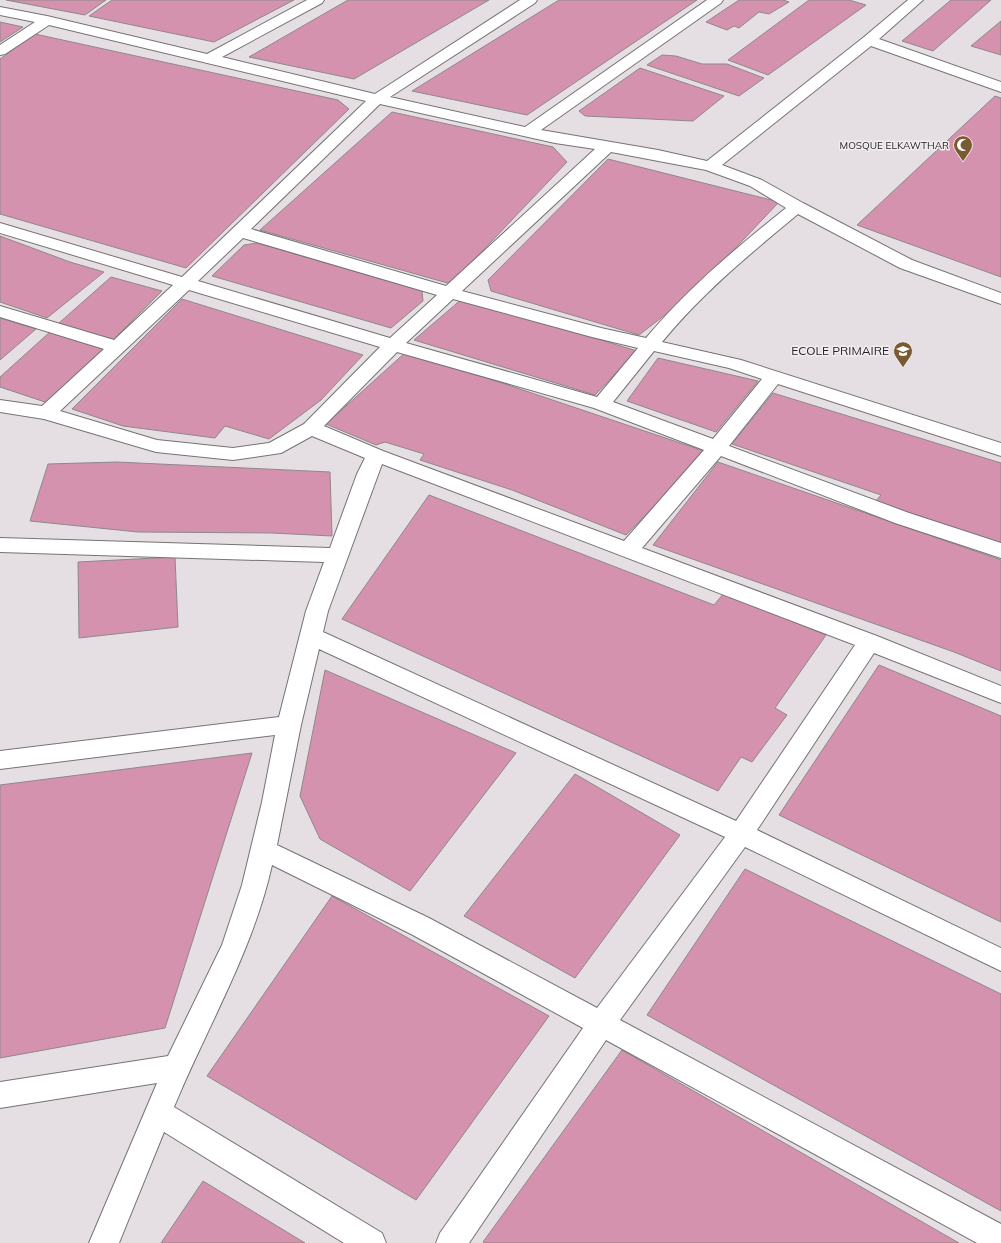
<svg xmlns="http://www.w3.org/2000/svg" width="1001" height="1243" font-family="Mulish,sans-serif">
	<rect width="100%" height="100%" fill="#e5dfe4"/>
	<g fill="#d492ae" stroke="#8f888a">
		<polygon points="6,0 106,0 85,15"/>
		<polygon points="112,0 294,0 214,42 89,16"/>
		<polygon points="348,0 489,0 354,79 249,57"/>
		<polygon points="559,0 697,0 527,115 412,91"/>
		<polygon points="739,0 783,0 789,2 769,14 759,12 739,28 734,26 727,30 706,22"/>
		<polygon points="809,0 849,0 866,5 768,75 728,60"/>
		<polygon points="951,0 991,0 933,51 902,41"/>
		<polygon points="1001,21 1001,55 971,46"/>
		<polygon points="0,22 23,27 0,42"/>
		<polygon points="35,34 338,100 349,109 186,268 0,214 0,59"/>
		<polygon points="662,55 676,56 702,64 727,64 764,78 739,96 647,65"/>
		<polygon points="640,68 724,96 693,121 585,116 579,111"/>
		<polygon points="995,96 1001,98 1001,277 857,225"/>
		<polygon points="392,112 553,147 567,162 451,284 260,230"/>
		<polygon points="608,159 779,202 692,294 639,335 491,291 488,280"/>
		<polygon points="0,236 70,262 104,272 47,318 0,302"/>
		<polygon points="257,243 422,291 423,301 391,328 212,276 244,245"/>
		<polygon points="111,277 162,291 111,342 59,323"/>
		<polygon points="463,298 637,351 595,395 414,340"/>
		<polygon points="182,299 363,355 321,400 269,439 225,426 215,438 123,426 72,409"/>
		<polygon points="0,318 36,329 0,360"/>
		<polygon points="51,331 111,346 48,403 0,387 0,377"/>
		<polygon points="407,351 707,452 626,535 512,490 420,460 424,454 385,442 376,445 326,424"/>
		<polygon points="658,358 758,381 716,432 627,401"/>
		<polygon points="773,393 1001,463 1001,545 875,502 881,495 732,444"/>
		<polygon points="117,462 330,472 332,536 272,533 138,532 30,521 48,464"/>
		<polygon points="718,462 1001,560 1001,671 954,652 653,545"/>
		<polygon points="429,495 714,605 724,593 826,635 775,708 787,715 752,762 741,757 718,791 342,619"/>
		<polygon points="175,557 178,627 79,638 78,562"/>
		<polygon points="879,665 1001,716 1001,922 779,815"/>
		<polygon points="325,670 516,753 410,891 320,839 300,796"/>
		<polygon points="252,753 165,1028 0,1058 0,785"/>
		<polygon points="575,774 680,835 575,978 464,916"/>
		<polygon points="745,869 1001,994 1001,1211 647,1015"/>
		<polygon points="332,896 549,1016 416,1200 207,1076"/>
		<polygon points="622,1050 959,1243 485,1243 483,1242"/>
		<polygon points="203,1181 305,1243 161,1243"/>
	</g>
	<g fill="none" stroke-linecap="round" stroke-linejoin="round">
		<g stroke="#777276" stroke-width="2">
			<path id="minor" d="M 307,0 L 324,0 L 322,3 L 222,57 L 375,94 L 520,0 L 537,0 L 535,3 L 390,97 L 525,127 L 707,0 L 723,0 L 721,3 L 541,130 L 658,150 L 707,161 L 864,37 L 908,0 L 923,0 L 879,39 L 1001,82 L 1001,92 L 871,46 L 722,165 L 762,180 L 803,203 L 912,260 L 1001,293 L 1001,304 L 900,268 L 798,214 C 750,254 702,293 662,342 L 741,360 L 1001,443 L 1001,456 L 778,384 L 729,446 L 909,513 L 1001,543 L 1001,558 L 895,523 L 721,456 L 642,548 L 877,636 L 1001,686 L 1001,703 L 874,653 L 757,830 L 1001,948 L 1001,971 L 745,847 L 620,1020 L 1001,1224 L 1001,1243 L 977,1243 L 606,1040 L 469,1243 L 436,1243 L 440,1233 L 583,1028 L 411,934 L 272,865 C 253,951 207,1027 174,1107 L 382,1233 L 386,1243 L 344,1243 L 164,1132 L 119,1243 L 89,1243 L 157,1083 L 0,1108 L 0,1082 L 168,1056 L 222,945 L 242,885 L 262,802 L 275,735 L 0,769 L 0,751 L 279,717 L 306,611 L 324,562 L 0,552 L 0,538 L 330,548 L 357,474 L 365,458 L 312,436 L 281,453 L 233,460 L 156,452 L 44,419 L 0,412 L 0,400 L 42,406 L 104,349 L 0,317 L 0,306 L 114,340 L 173,285 L 0,233 L 0,223 L 182,277 L 366,101 L 49,25 L 5,54 L 0,55 L 0,45 L 35,22 L 0,15 L 0,7 L 47,16 L 207,54 ZM 380,104 L 555,143 L 595,149 L 446,286 L 251,229 ZM 611,152 L 706,170 L 750,186 L 786,208 C 735,249 688,288 646,338 L 601,328 L 462,291 ZM 243,238 L 437,295 L 390,338 L 198,281 ZM 189,290 L 380,347 L 304,424 L 269,443 L 233,448 L 157,440 L 60,411 ZM 453,299 L 592,337 L 638,348 L 597,397 L 406,343 ZM 654,351 L 729,368 L 762,379 L 713,439 L 613,402 ZM 397,352 L 594,408 L 704,450 L 624,541 L 383,451 L 324,426 ZM 382,464 L 855,645 L 736,821 L 323,632 L 328,611 ZM 319,649 L 725,837 L 597,1008 L 429,918 L 277,845 L 301,725 Z"/>
		</g>
		<use href="#minor" fill="#fff" fill-rule="evenodd"/>
	</g>
	<defs>
		<g id="mosque-pin" transform="scale(1)"><path d="M0 17L-7.5 6A9.5 9.5 0 1 1 7.5 6Z" fill="#7a5a30" stroke="#f2edf1"/><path d="M3.5-4.9A6 6 0 1 0 3.5 4.9A5 5 0 1 1 3.5-4.9Z" fill="#fff"/></g>
		<g id="school-pin" transform="scale(1)"><path d="M0 17L-7.5 6A9.5 9.5 0 1 1 7.5 6Z" fill="#7a5a30" stroke="#f2edf1"/><path d="M0-5L7-2L0 1L-7-2ZM-4 1L0 2.5L4 1V4Q0 6-4 4Z" fill="#fff"/></g>
	</defs>
	<g fill-rule="evenodd">
		<use href="#mosque-pin" x="963" y="145"/>
		<use href="#school-pin" x="903" y="351"/>
	</g>
	<g text-anchor="middle" stroke-width="3" stroke-linejoin="round" paint-order="stroke">
		<g font-size="10" fill="#242223" stroke="#f2edf1" text-anchor="end">
			<text x="949" y="149">MOSQUE ELKAWTHAR</text>
		</g>
		<g font-size="12" fill="#242223" stroke="#f2edf1" text-anchor="end">
			<text x="889" y="355">ECOLE PRIMAIRE</text>
		</g>
	</g>
</svg>
